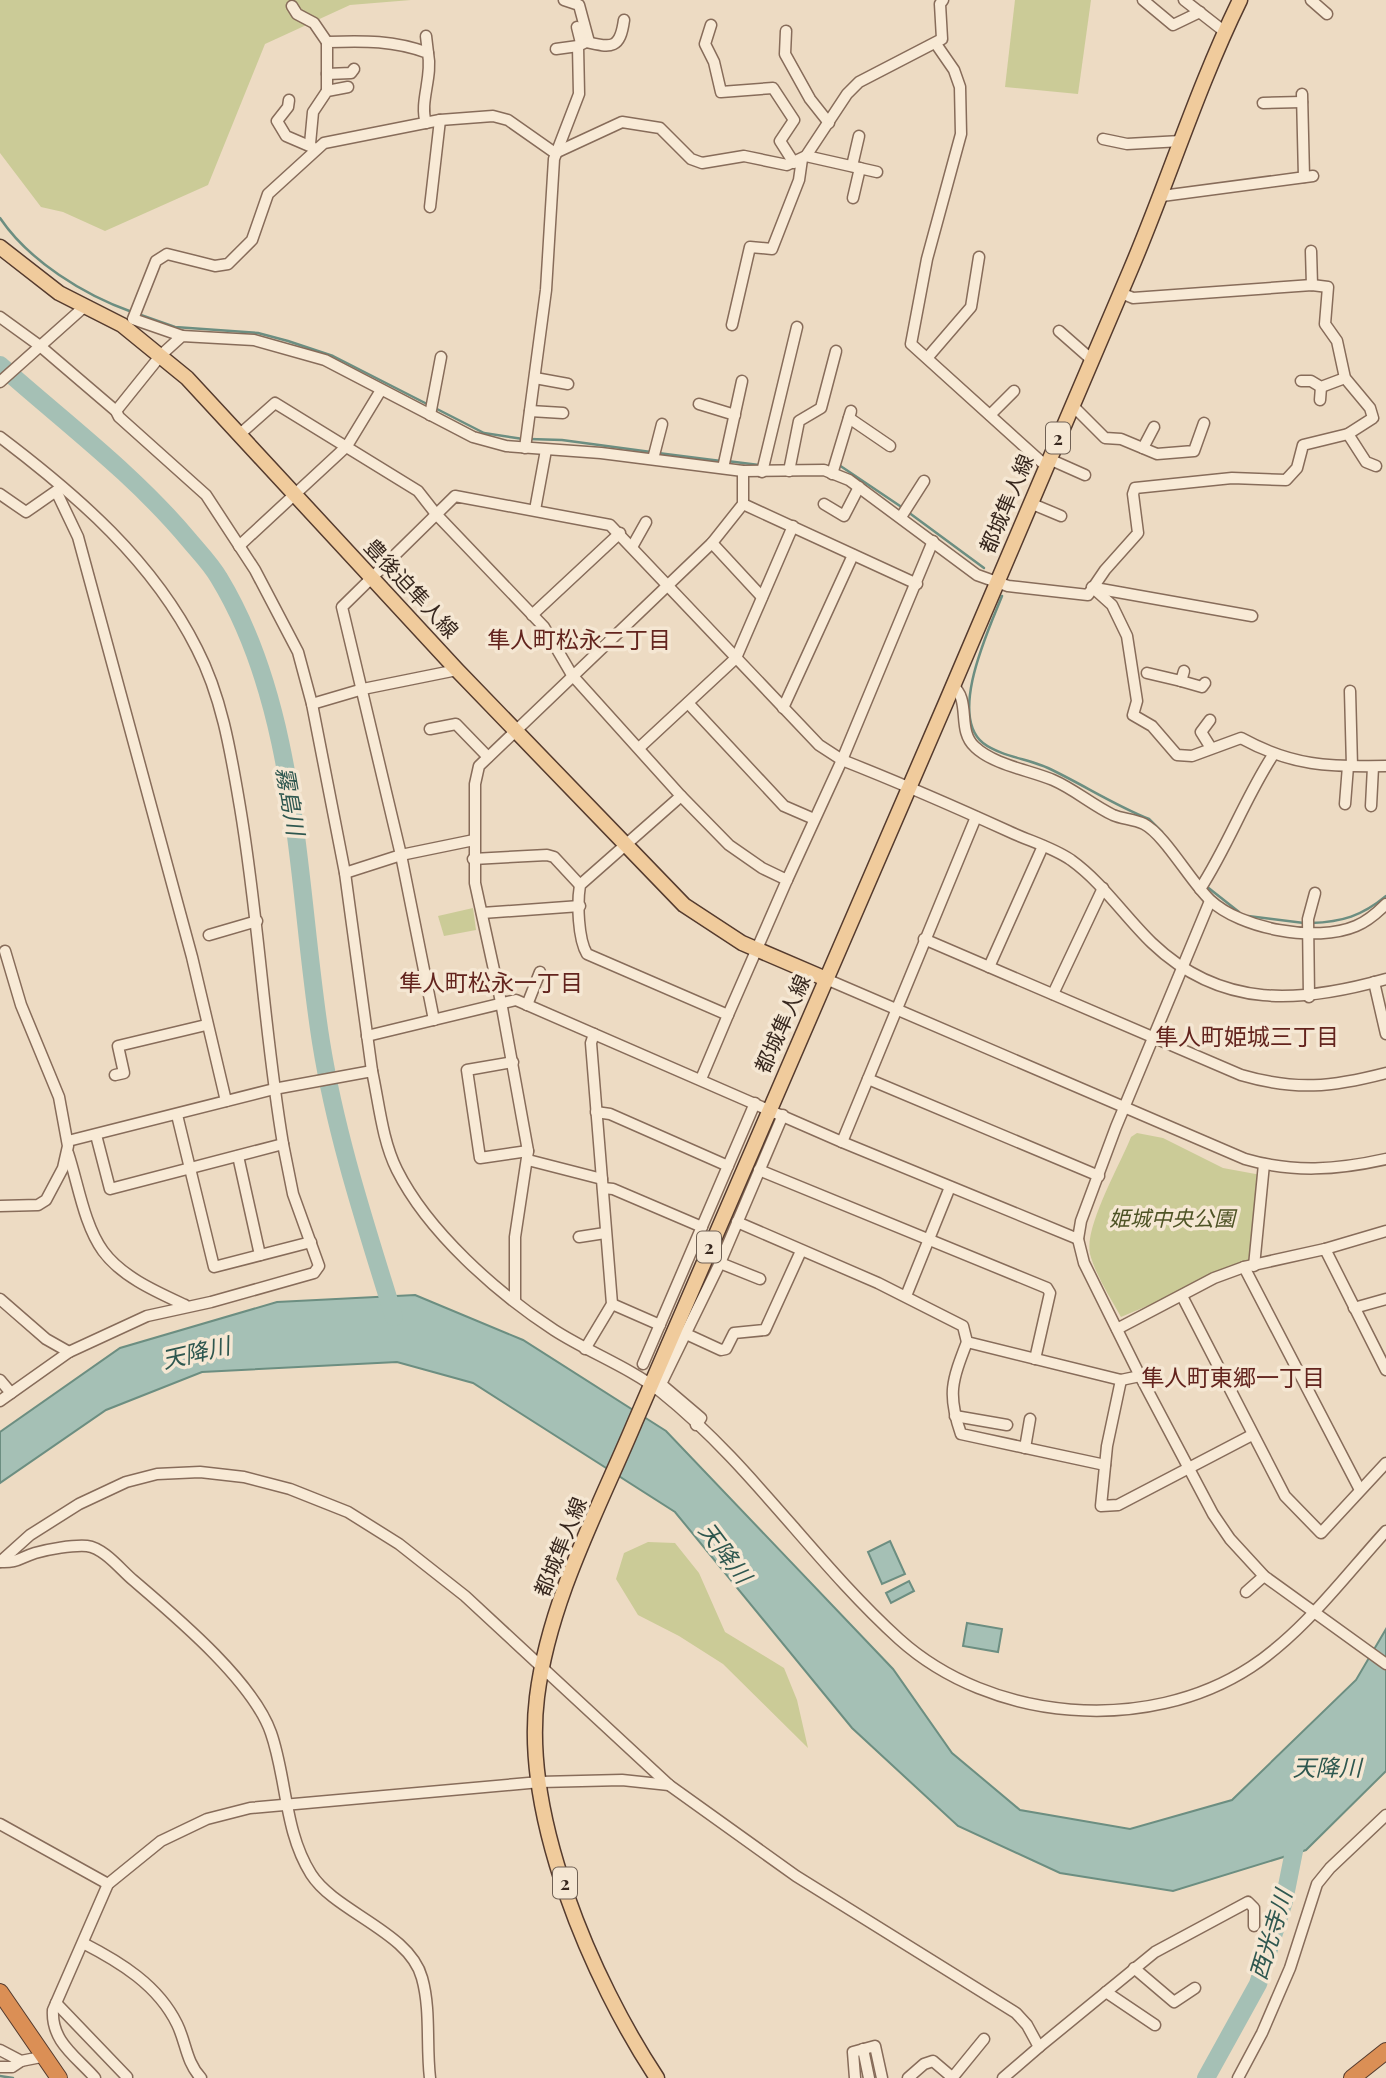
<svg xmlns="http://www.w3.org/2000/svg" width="1386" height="2078" font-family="'Playfair Display','Noto Sans JP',serif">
	<rect width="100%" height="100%" fill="#eddbc3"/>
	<g fill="#cbcb97">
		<polygon points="0,0 411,0 350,5 265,44 208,185 105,231 63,212 41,207 0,153"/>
		<polygon points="1015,0 1091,0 1078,94 1005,87"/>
		<polygon points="473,908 476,930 444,936 438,916"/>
		<path d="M 1137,1133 L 1163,1138 L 1223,1168 L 1261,1175 L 1253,1261 L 1121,1317 C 1110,1297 1096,1276 1090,1254 C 1084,1227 1120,1165 1131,1137 Z"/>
		<polygon points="648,1542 675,1543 699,1573 725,1632 784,1668 797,1700 808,1748 723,1664 679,1636 638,1615 616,1579 624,1553"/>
	</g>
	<g fill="#a5c0b5" stroke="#6c8e81" stroke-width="2">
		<polygon points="415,1295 523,1340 666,1431 893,1669 952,1753 1020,1810 1130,1829 1232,1800 1356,1680 1386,1629 1386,1771 1306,1850 1173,1891 1060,1873 958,1826 852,1728 675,1512 473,1383 397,1362 202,1372 106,1410 0,1483 0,1432 120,1348 277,1302"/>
		<polygon points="890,1541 905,1574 882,1584 868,1552"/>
		<polygon points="909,1581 914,1591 891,1603 886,1593"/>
		<polygon points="967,1623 1002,1629 998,1652 963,1646"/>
	</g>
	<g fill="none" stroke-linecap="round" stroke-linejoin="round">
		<g stroke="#6c8e81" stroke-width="2.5">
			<path d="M 0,218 C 29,261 84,295 132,312"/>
			<polyline points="138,314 175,327 258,333 288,341 333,356 429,405"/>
			<polyline points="435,408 484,433 523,439"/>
			<polyline points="529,439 562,440 651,452"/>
			<polyline points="658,453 721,461"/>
			<polyline points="727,461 759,465"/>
			<polyline points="839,465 903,508"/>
			<polyline points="908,512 984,568"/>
			<path d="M 1002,596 C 989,629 948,715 983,743 C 1000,756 1028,759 1048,768 C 1082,784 1114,805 1149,819 L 1162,832"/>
			<polyline points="1206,886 1239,912"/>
			<polyline points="1248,916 1304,923"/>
			<path d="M 1311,923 C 1342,922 1362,916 1386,896"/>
			<polyline points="0,2076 13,2078"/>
		</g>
		<g stroke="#a5c0b5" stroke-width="18">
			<path d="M 0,365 C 64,422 134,474 189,540 C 199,552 211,564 219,578 C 300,711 297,892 321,1042 C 336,1136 366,1226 394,1317"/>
			<polyline points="1206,2078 1258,1984 1284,1901 1298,1831"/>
		</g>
		<g stroke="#876c5a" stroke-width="13">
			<g id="minor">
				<polyline points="564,0 579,5 589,42"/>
				<polyline points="1143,0 1173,25 1200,12"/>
				<polyline points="1184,0 1225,32"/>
				<polyline points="1311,0 1327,14"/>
				<polyline points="292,6 297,14 314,23 327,42"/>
				<polyline points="711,25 705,44 714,62 721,92 773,88 794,120 780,141 794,163"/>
				<polyline points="577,27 581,43"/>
				<polyline points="786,31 785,54 810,99 829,123"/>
				<polyline points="426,36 428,53"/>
				<polyline points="936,44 954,70 960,87 961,134 927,259 911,344 1046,466"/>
				<polyline points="556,49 578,46"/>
				<polyline points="327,74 351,73 354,69"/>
				<path d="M 327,91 L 327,42 C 364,41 393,40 428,53 C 433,77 419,102 426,123"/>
				<polyline points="1302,94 1304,177"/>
				<polyline points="289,100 288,107 277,121 286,136 314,148"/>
				<polyline points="1263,103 1302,102"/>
				<polyline points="1103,139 1127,144 1181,141"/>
				<polyline points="310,144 313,112 327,91 348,87"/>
				<polyline points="555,153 622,122 660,128 691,159 702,163 744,156 787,165 806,156 847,94 859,82 942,39 940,4 943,0"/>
				<polyline points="806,156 877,172"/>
				<polyline points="852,166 859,136"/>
				<polyline points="1162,196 1313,176"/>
				<polyline points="853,198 860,168"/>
				<polyline points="430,207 440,120"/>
				<polyline points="1311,251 1312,285"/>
				<polyline points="0,317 40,346 116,411 119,417 206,495 255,570 298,652 312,704 345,873 372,1071"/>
				<polyline points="732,325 750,247 772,249 799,180 802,159"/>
				<polyline points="1059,331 1092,360"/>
				<polyline points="182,336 133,319 156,261 167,254 215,266 228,264 252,240 268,194 324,143 440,120 493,116 508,120 555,153"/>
				<polyline points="928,357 971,307 979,257"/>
				<polyline points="535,378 568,384"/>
				<polyline points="1301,381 1311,381 1321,387 1345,378"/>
				<polyline points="0,382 84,307"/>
				<polyline points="1320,400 1321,387"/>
				<polyline points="699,404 735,415"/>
				<polyline points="1072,405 1105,438 1121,439 1157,454 1194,451 1204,423"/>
				<polyline points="116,411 161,355 182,336 254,340 325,360 473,437 506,446 601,453 743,471 824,470 849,480 977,575 1008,586 1088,595 1105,570 1138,533 1133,494 1135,488 1232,478 1286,480 1297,468 1303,445 1348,434 1373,418 1370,408 1345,378 1337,341 1325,324 1328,287 1312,285 1133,298 1121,293"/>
				<polyline points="530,411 563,413"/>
				<polyline points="430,415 441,357"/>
				<polyline points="990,415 1014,391"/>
				<polyline points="849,418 890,446"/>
				<polyline points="240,434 275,403 418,491 436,514 544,627 572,675 681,796 729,845 762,868 787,880 842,760 933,541"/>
				<polyline points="1348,434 1366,462 1376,466"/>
				<path d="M 0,437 C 78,496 153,561 197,649 C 222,697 231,754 240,807 C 259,919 264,1032 283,1144 L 293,1194 L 319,1266 L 314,1273 L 211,1302 L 147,1316 L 69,1352 L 0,1401"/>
				<path d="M 525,448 L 546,290 L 554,159 L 579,94 L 578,46 L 586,42 C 612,48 620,49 624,20"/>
				<polyline points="1143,448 1154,427"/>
				<polyline points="653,459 662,424"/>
				<polyline points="1049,459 1085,475"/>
				<polyline points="723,468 742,381"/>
				<polyline points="789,471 799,421 821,408 836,351"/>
				<polyline points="762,472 797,327"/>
				<polyline points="832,474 851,411"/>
				<polyline points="57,493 78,537 192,957 226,1101"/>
				<polyline points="0,494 26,512 59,489"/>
				<polyline points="1030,503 1061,516"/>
				<polyline points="743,504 917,584"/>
				<polyline points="824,504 844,516 859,487"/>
				<polyline points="535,510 546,450"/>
				<polyline points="901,517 924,481"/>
				<polyline points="712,543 762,597"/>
				<polyline points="239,546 347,446 381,390"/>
				<polyline points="632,547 646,522"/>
				<path d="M 1092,587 L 1112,605 L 1127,636 L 1137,701 L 1133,715 L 1152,726 L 1177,755 L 1192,756 L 1241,738 C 1292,766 1328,767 1386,766"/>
				<polyline points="1095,588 1252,616"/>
				<polyline points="532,615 620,533"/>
				<polyline points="1147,673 1181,681 1184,671"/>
				<polyline points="1181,681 1202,687 1205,683"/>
				<path d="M 952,685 C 972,700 956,730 975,747 C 994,765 1029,770 1053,780 C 1074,789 1092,805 1113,815 C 1122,819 1134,819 1144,824 C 1165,835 1190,881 1210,900 C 1241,929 1316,943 1356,926 C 1368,921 1377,913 1386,904"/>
				<polyline points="1350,691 1352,766"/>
				<polyline points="688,703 784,806 814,819"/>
				<polyline points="312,704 363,689 457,670"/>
				<polyline points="783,708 853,555"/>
				<polyline points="1210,720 1201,732 1211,748"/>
				<polyline points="430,729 456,724 488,757"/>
				<polyline points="639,748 736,658 793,526"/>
				<path d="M 681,796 L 580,885 C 577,903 578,939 587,954 L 728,1015 L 701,1079"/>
				<polyline points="1345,804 1348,766"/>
				<polyline points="1371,806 1373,767"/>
				<polyline points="473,859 547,855 554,857 580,885"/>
				<polyline points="345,873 401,855 474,840"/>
				<path d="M 1200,889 C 1228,846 1245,798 1273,755"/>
				<polyline points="1210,901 1116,1127 1081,1221 1078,1239 1084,1263 1140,1376 1213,1514 1230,1539 1264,1576 1386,1664"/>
				<polyline points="482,913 580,906"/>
				<polyline points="209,935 257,921"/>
				<path d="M 924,939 L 1241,1075 C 1296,1091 1332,1087 1386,1073"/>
				<polyline points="989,967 1043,846"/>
				<path d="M 826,979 L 1245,1159 C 1293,1173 1337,1170 1386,1159"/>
				<polyline points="1374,982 1386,1034"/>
				<polyline points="1053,994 1103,888"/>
				<polyline points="1309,997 1308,919 1315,893"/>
				<polyline points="527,1005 540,972"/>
				<polyline points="728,1015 787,880"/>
				<path d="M 434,1020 L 401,855 L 342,607 L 455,496 L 610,525 L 819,745 L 842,760 C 898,782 953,806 1008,831 C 1029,841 1052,847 1071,860 C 1103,883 1124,916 1152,943 C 1222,1010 1301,1003 1386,979"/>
				<polyline points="367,1036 516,1000 842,1142 1078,1239"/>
				<polyline points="513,1062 467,1070 480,1158 528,1151"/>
				<polyline points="115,1075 124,1073 118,1046 206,1025"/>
				<polyline points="868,1079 1099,1176"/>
				<polyline points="596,1112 610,1114 728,1166"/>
				<polyline points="177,1115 214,1267 311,1242"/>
				<polyline points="96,1135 110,1189 283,1144"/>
				<path d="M 68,1141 L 274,1089 L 372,1071 C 379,1103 382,1140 397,1170 C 428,1232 497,1293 554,1330 C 588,1352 629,1367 661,1392 C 751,1464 814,1562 899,1639 C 991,1722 1147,1735 1251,1667 C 1304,1632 1344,1577 1386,1531"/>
				<polyline points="842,1142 976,817"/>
				<path d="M 68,1153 C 78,1183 84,1225 103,1251 C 122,1277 157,1292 185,1305"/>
				<polyline points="238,1156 260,1255"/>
				<polyline points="528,1160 602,1179"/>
				<polyline points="759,1170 1047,1288 1050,1293 1035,1359"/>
				<polyline points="603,1188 613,1189 702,1227"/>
				<polyline points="0,1206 38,1205 46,1200 63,1168 68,1146 59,1097 21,1005 5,951"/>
				<polyline points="737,1222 878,1283 963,1326 967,1342 1121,1380 1140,1376"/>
				<polyline points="579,1237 605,1233"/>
				<polyline points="1325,1249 1386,1231"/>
				<polyline points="720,1263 760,1279"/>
				<polyline points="1254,1266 1264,1164"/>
				<polyline points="1244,1267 1360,1490"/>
				<polyline points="906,1296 950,1187"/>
				<polyline points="1182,1296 1285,1496 1321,1533 1386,1463"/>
				<polyline points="0,1299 46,1339 69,1352"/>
				<polyline points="515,1301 515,1237 528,1151 501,1002 475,883 475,784 479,766 712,543 743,504 743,471"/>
				<polyline points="612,1304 660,1325"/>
				<polyline points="1354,1308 1386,1299"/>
				<polyline points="1117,1329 1214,1278 1244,1267 1325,1249 1386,1370"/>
				<polyline points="684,1333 721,1350 726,1349 734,1333 765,1330 801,1251"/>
				<path d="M 967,1342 C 952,1381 947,1394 961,1434 L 1105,1465"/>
				<polyline points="585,1349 612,1304 591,1043 594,1034"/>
				<polyline points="643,1364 755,1103"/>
				<polyline points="0,1380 11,1393"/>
				<polyline points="1121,1380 1107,1446 1101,1506 1118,1505 1252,1435"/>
				<polyline points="955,1416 1007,1425"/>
				<polyline points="696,1425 701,1418 661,1384 720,1263 783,1115"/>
				<polyline points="1025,1448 1030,1419"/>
				<polyline points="0,1562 30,1535 79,1504 126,1482 157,1474 200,1472 244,1477 290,1489 348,1512 399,1544 465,1596 669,1785 796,1876 1016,2013 1027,2025 1039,2047 1003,2078"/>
				<path d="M 0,1562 C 18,1563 19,1558 35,1553 C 49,1549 72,1545 87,1546 C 104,1548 121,1570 133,1580 C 175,1616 253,1681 271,1733 C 287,1779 284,1831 311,1874 C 335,1912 410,1932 422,1978 C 431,2010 426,2045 430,2078"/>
				<polyline points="1246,1592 1264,1576"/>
				<polyline points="0,1824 108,1884"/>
				<path d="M 83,1943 C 120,1962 158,1985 177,2024 C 186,2042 186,2062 201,2078"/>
				<polyline points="1134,1968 1174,2002 1195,1988"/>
				<polyline points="1106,1992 1155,2025"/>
				<polyline points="56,2003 127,2077"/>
				<polyline points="1039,2047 1155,1952 1248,1902 1254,1908 1254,1926"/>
				<polyline points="863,2049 869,2078"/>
				<polyline points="0,2050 21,2061 46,2056"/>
				<polyline points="0,2067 12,2067 21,2061"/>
				<polyline points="953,2077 984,2039"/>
				<path d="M 95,2078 C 77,2057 51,2042 53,2010 L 108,1884 L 161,1841 L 207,1819 L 250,1808 L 540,1782 L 622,1780 L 669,1785"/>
				<polyline points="855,2078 853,2052 875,2046 882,2078"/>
				<polyline points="908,2078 924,2064 933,2061 953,2078"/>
				<polyline points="1238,2078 1262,2033 1290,1968 1317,1884 1330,1868 1386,1815"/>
			</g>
		</g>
		<g stroke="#553b2e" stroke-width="17">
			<g id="major">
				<polyline points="0,247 59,293 122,325 187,378 457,670 684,905 742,943 826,979"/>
				<path d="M 657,2078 C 592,1980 522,1817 537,1697 C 549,1601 598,1510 635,1422 C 697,1276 760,1131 823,987 C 927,749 1028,510 1130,271 C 1168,182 1197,88 1240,0"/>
			</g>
		</g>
		<g stroke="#553b2e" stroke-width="18">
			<g id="highway">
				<polyline points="0,1992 59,2078"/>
				<polyline points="1352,2078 1386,2051"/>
			</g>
		</g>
		<use href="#minor" stroke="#f8ead6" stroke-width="10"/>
		<use href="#major" stroke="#f0cb9c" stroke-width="14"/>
		<use href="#highway" stroke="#db8f55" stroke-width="16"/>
	</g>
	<g text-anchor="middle" stroke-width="7" stroke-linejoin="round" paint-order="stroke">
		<g fill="#f5e7d3" stroke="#706154" stroke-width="2">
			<rect x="1046" y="422.5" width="24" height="31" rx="5"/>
			<rect x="697" y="1231.5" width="24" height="31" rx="5"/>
			<rect x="553" y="1867.5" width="24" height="31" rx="5"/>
		</g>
		<g font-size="19" font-weight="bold" fill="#37271e">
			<text x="1058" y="445">2</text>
			<text x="709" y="1254">2</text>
			<text x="565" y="1890">2</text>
		</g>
		<g font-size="21" fill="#37271e" stroke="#f5e7d3">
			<text transform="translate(1007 504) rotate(-67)" y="7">都城隼人線</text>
			<text transform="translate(411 589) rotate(47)" y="7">豊後迫隼人線</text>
			<text transform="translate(783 1024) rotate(-66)" y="7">都城隼人線</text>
			<text transform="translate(561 1547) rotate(-68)" y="7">都城隼人線</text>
		</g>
		<g font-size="21" font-style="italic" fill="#4e5325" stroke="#f5e7d3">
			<text x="1172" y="1226">姫城中央公園</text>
		</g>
		<g font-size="23" fill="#63241e" stroke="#f5e7d3">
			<text x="579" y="648">隼人町松永二丁目</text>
			<text x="491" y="991">隼人町松永一丁目</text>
			<text x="1247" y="1045">隼人町姫城三丁目</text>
			<text x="1233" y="1386">隼人町東郷一丁目</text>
		</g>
		<g font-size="23" font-style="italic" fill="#2e574f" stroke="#f5e7d3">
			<text transform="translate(290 801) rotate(80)" y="8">霧島川</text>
			<text transform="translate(196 1353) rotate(-13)" y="8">天降川</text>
			<text transform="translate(725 1553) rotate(53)" y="8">天降川</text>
			<text x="1327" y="1776">天降川</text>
			<text transform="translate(1271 1935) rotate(-73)" y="8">西光寺川</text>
		</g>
	</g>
</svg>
